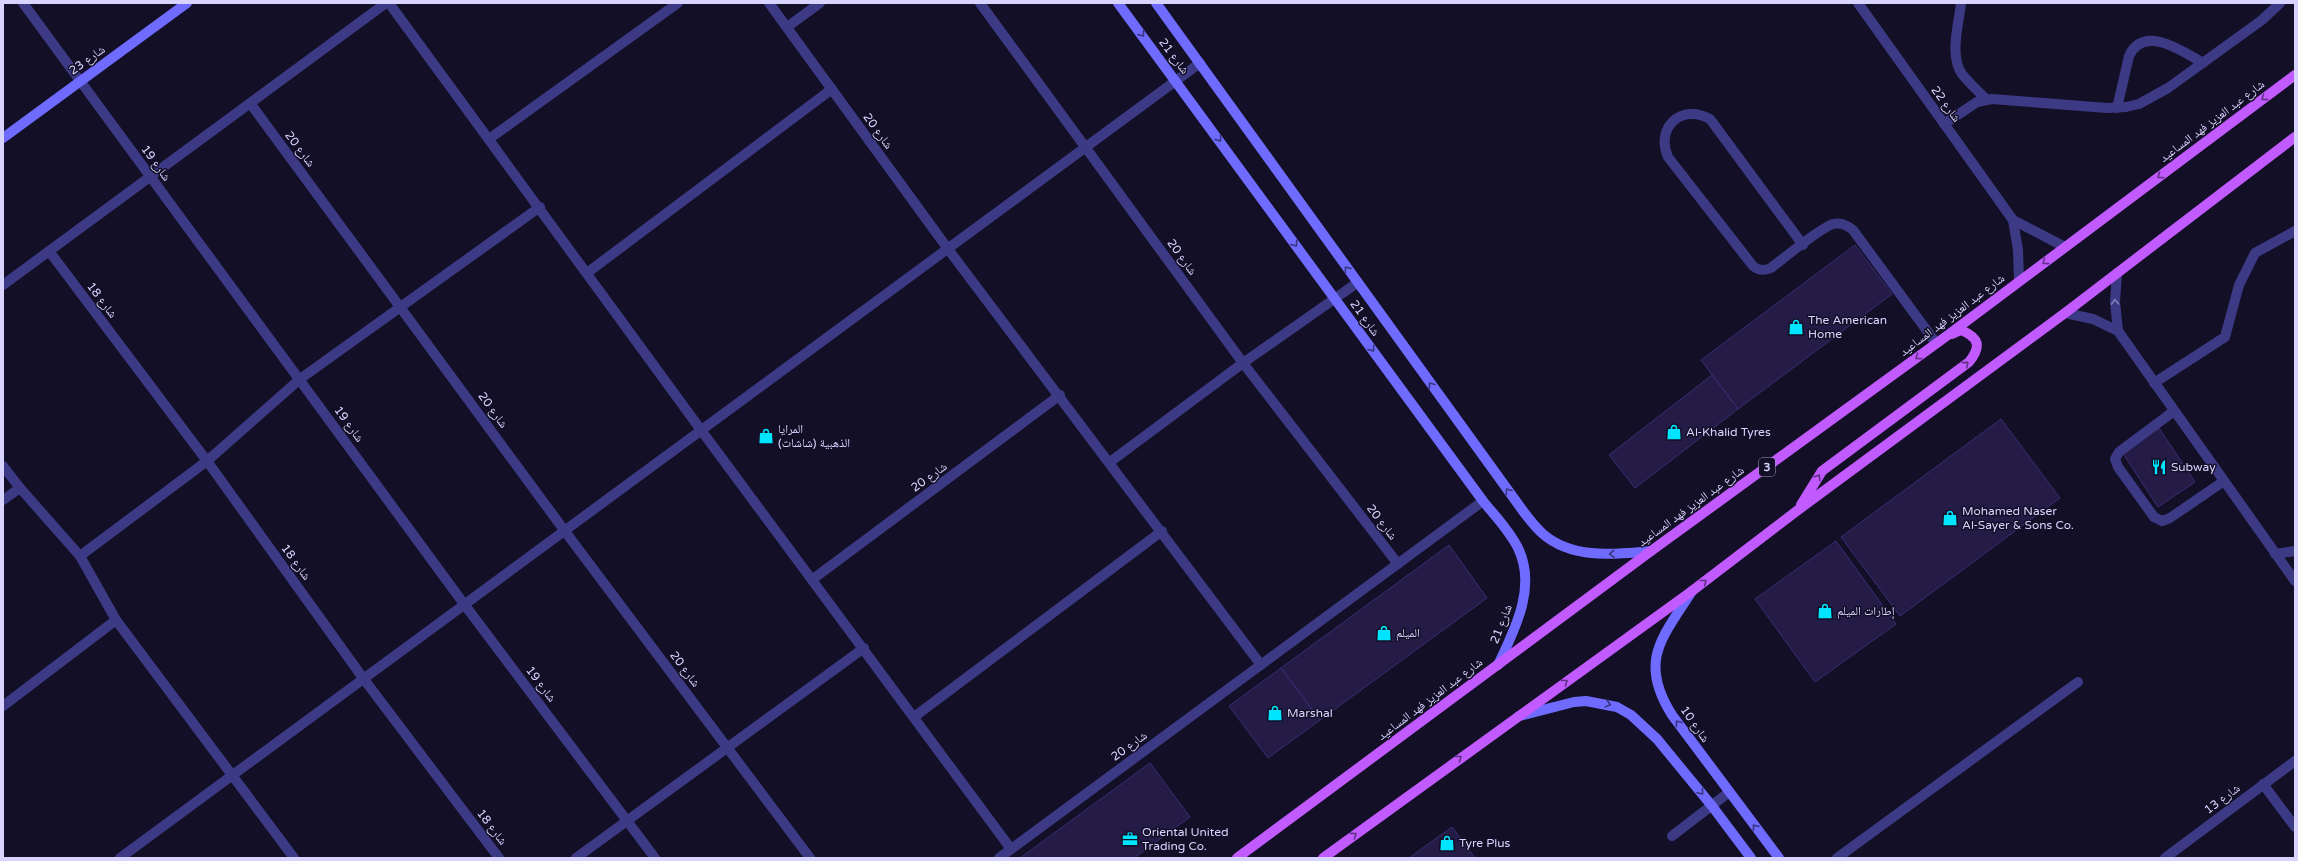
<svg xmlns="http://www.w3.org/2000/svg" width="2298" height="861" font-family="'Varela Round','Noto Naskh Arabic',sans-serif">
	<rect width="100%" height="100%" fill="#130f26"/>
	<g fill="#241b47" stroke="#3b2d73">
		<polygon points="1855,245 1892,294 1738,409 1701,360"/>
		<polygon points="1712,375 1738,409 1635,488 1609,455"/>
		<polygon points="2001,419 2060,498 1900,616 1841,537"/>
		<polygon points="2159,428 2195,482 2158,507 2122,452"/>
		<polygon points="1836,541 1896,624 1815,682 1755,599"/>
		<polygon points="1449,545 1487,598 1320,720 1281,668"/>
		<polygon points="1281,668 1320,720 1268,758 1229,706"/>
		<polygon points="1150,763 1190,817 1134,858 1020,858"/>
		<polygon points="1452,827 1475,858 1409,858"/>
	</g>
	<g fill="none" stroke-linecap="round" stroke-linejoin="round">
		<g stroke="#3d3a85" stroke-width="10">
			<path d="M 1961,3 C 1959,23 1949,56 1962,74 C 1969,83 1978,91 1986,99"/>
			<path d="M 2117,108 L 2129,56 C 2144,24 2182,51 2203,63"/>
			<polyline points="1944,124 1977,102 1992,99 2107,108 2126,107 2139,104 2168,88 2262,20 2280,3"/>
			<path d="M 1803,245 L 1710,119 C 1682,103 1655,127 1668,157 L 1753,266 C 1759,271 1764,271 1771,268 C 1784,258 1820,228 1833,224 C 1841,222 1847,225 1853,230 L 1936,343"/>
			<polyline points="587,273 832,89"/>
			<polyline points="2154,383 2225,337 2239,285 2255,253 2295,231"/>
			<polyline points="2174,411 2119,452 2115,459 2118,467 2154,517 2162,521 2170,518 2224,481"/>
			<polyline points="2275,554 2295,551"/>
			<polyline points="2263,784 2295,827"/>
			<polyline points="1672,836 1728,793"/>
			<polyline points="1837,858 2078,682"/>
		</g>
		<g stroke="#3d3a85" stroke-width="10">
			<polyline points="23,3 464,604 655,858"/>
			<polyline points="389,3 701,430 1011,849"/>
			<polyline points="769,3 948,249 1261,665"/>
			<polyline points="980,3 1243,363 1398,564"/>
			<polyline points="1858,3 2013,220 2018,250 2019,281"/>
			<polyline points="787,27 820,3"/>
			<polyline points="250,103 564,530 810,858"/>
			<polyline points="489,139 678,3"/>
			<polyline points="2013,220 2065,247"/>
			<polyline points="49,251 207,461 363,678 499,858"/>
			<polyline points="2117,273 2115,302 2118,331"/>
			<polyline points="3,285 386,3"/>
			<polyline points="2065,313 2093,319 2118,331 2295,581"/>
			<polyline points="1110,462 1243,363 1357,283"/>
			<polyline points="3,466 20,488 80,556 116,620 294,858"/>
			<polyline points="3,500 20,488"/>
			<polyline points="80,556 207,461 300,379 540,207"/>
			<polyline points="813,579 1060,395"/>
			<polyline points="3,706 116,620"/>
			<polyline points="914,717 1162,531"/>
			<polyline points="120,858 1200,63"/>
			<polyline points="576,858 864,648"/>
			<polyline points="999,858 1483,501"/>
			<polyline points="2165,858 2295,761"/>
		</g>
		<g stroke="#6f6bff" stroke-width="10">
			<path d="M 1118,3 L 1483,501 C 1495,516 1509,530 1518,548 C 1537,587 1515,629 1498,665"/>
			<path d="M 1156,3 L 1523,511 C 1529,519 1536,528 1543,534 C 1573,560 1616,554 1651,551"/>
			<polyline points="3,138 187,3"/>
			<path d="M 1692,591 C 1662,638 1638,661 1672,715 L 1779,858"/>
			<polyline points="1519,716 1574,702 1586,701 1617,707 1631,715 1657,739 1712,806 1751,858"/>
		</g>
		<g stroke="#c25bff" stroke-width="10">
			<path d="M 1801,505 L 1822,471 L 1969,362 C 1981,347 1980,338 1961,330 L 1952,334"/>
			<polyline points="1237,858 1651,551 1948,335 2295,75"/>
			<polyline points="1323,858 1692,591 1798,510 2065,313 2295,137"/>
		</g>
	</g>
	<defs><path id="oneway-chevron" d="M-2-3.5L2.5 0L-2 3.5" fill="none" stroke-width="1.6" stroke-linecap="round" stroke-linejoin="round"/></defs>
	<g stroke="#38347d">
		<use href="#oneway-chevron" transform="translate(1142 34) rotate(53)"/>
		<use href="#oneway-chevron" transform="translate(1219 139) rotate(54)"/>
		<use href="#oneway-chevron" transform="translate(1295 244) rotate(54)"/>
		<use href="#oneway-chevron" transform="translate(1347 269) rotate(-126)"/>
		<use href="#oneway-chevron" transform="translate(1372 349) rotate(54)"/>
		<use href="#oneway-chevron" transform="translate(1431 385) rotate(-126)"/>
		<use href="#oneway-chevron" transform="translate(1508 491) rotate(-126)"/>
		<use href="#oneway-chevron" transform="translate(1612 554) rotate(176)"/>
		<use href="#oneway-chevron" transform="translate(1608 704) rotate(15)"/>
		<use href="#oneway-chevron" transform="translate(1678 723) rotate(-126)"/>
		<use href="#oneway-chevron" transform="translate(1701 792) rotate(50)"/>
		<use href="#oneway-chevron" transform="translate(1755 827) rotate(-128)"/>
	</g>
	<g stroke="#623188">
		<use href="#oneway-chevron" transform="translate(2264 98) rotate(143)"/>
		<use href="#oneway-chevron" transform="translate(2160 176) rotate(143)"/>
		<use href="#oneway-chevron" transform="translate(2045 262) rotate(143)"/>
		<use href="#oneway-chevron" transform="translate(1918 357) rotate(144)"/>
		<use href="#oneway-chevron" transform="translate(1966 364) rotate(-41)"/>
		<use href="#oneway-chevron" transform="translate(1818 477) rotate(-57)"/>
		<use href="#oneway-chevron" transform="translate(1704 582) rotate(-38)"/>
		<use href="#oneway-chevron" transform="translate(1565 682) rotate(-36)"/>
		<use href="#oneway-chevron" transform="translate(1459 758) rotate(-36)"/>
		<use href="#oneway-chevron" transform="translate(1354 835) rotate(-36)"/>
	</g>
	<use stroke="#837fbc" href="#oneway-chevron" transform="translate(2115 302) rotate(-91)"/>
	<defs>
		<g id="shop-bare" transform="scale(1.2)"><path d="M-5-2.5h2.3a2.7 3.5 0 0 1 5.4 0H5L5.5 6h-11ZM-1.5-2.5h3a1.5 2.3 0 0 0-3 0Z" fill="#00e5ff" stroke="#130f26" stroke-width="2.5" paint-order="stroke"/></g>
		<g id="restaurant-bare" transform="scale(1.2)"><path d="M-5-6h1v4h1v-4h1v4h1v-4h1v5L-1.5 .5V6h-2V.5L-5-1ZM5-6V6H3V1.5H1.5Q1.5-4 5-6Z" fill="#00e5ff" stroke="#130f26" stroke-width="2.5" paint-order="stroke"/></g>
		<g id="office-bare" transform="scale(1.2)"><path d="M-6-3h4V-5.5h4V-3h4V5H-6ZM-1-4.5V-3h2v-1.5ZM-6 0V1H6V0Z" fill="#00e5ff" stroke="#130f26" stroke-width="2.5" paint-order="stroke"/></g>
	</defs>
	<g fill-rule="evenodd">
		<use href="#shop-bare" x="1796" y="327"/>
		<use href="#shop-bare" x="1674" y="432"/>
		<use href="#shop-bare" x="766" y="436"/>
		<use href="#restaurant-bare" x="2159" y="467"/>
		<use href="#shop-bare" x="1950" y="518"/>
		<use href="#shop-bare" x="1825" y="611"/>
		<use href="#shop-bare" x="1384" y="633"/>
		<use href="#shop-bare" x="1275" y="713"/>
		<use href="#office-bare" x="1130" y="839"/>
		<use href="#shop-bare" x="1447" y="843"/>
	</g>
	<g text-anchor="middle" stroke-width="3" stroke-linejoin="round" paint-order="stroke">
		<rect fill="#130f26" stroke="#9e99be" stroke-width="1" x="1759" y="458" width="16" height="18" rx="3"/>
		<g font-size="11" font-weight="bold" fill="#d9d4ff">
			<text x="1767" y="471">3</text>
		</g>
		<g font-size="12" fill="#d9d4ff" stroke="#130f26">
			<text transform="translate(1174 56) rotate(53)" y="4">شارع 21</text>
			<text transform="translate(87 60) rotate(-36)" y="4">شارع 23</text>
			<text transform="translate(1946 104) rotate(54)" y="4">شارع 22</text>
			<text transform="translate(2212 121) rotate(-37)" y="4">شارع عبد العزيز فهد المساعيد</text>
			<text transform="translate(878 131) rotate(54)" y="4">شارع 20</text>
			<text transform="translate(300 149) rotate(53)" y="4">شارع 20</text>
			<text transform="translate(156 163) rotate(54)" y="4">شارع 19</text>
			<text transform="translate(1182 257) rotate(54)" y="4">شارع 20</text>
			<text transform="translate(102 300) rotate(53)" y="4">شارع 18</text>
			<text transform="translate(1952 315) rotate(-37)" y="4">شارع عبد العزيز فهد المساعيد</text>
			<text transform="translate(1365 318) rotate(54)" y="4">شارع 21</text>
			<text transform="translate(493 410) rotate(54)" y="4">شارع 20</text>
			<text transform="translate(349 424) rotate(54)" y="4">شارع 19</text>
			<text transform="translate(929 477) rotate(-36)" y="4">شارع 20</text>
			<text transform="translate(1691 506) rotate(-36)" y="4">شارع عبد العزيز فهد المساعيد</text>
			<text transform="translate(1382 522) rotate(52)" y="4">شارع 20</text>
			<text transform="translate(296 562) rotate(54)" y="4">شارع 18</text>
			<text transform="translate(1501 624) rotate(-69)" y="4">شارع 21</text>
			<text transform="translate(685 669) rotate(53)" y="4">شارع 20</text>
			<text transform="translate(541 684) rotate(53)" y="4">شارع 19</text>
			<text transform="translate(1430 699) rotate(-37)" y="4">شارع عبد العزيز فهد المساعيد</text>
			<text transform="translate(1695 724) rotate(55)" y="4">شارع 10</text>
			<text transform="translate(1129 746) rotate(-36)" y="4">شارع 20</text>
			<text transform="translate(2222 799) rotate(-37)" y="4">شارع 13</text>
			<text transform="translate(492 827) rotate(53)" y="4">شارع 18</text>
		</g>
		<g font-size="12" fill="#d9d4ff" stroke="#130f26" text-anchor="start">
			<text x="1808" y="324">The American<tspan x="1808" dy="14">Home</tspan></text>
			<text x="778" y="433">المرايا<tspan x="778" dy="14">الذهبية (شاشات)</tspan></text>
			<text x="1686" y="436">Al-Khalid Tyres</text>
			<text x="2171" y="471">Subway</text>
			<text x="1962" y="515">Mohamed Naser<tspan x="1962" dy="14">Al-Sayer &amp; Sons Co.</tspan></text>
			<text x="1837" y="615">إطارات الميلم</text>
			<text x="1396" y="637">الميلم</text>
			<text x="1287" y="717">Marshal</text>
			<text x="1142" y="836">Oriental United<tspan x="1142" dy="14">Trading Co.</tspan></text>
			<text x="1459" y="847">Tyre Plus</text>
		</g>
	</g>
	<rect width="2298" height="861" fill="none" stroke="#d9d4ff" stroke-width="8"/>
</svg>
